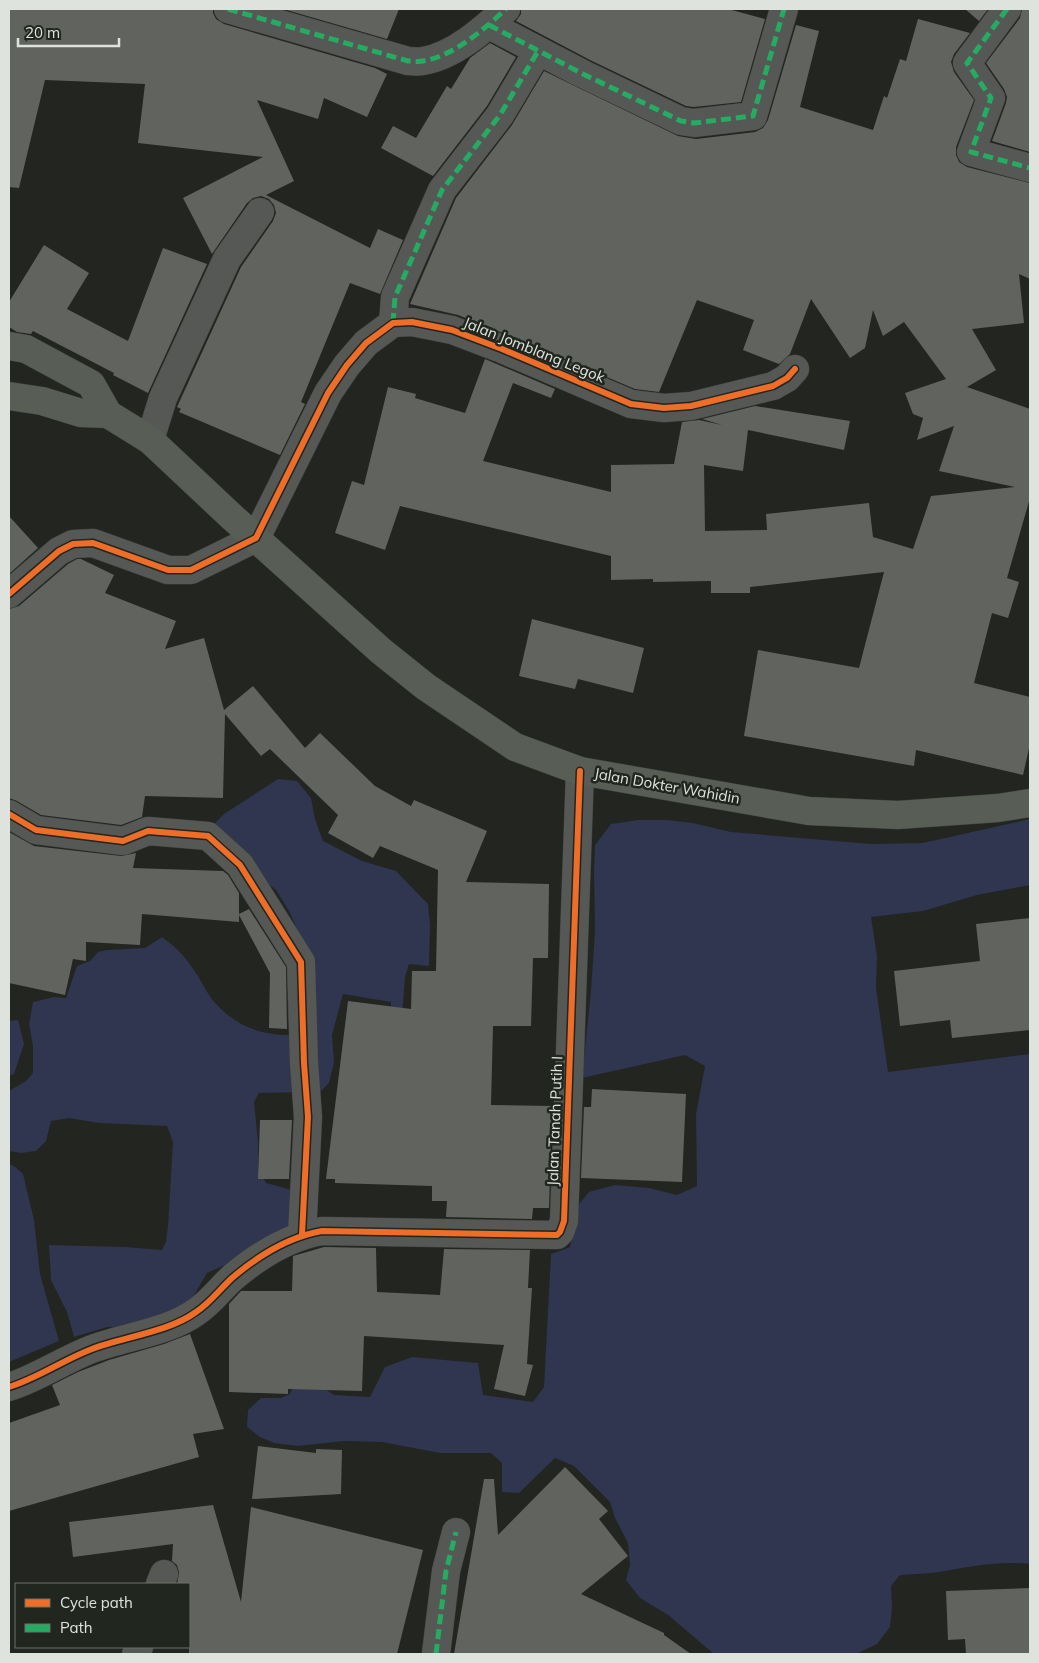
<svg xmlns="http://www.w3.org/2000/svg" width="1039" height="1663" font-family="Mulish,sans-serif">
	<rect width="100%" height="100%" fill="#222520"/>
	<g fill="#303550">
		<path d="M 278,779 L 297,781 L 311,798 L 315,819 L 323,841 L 362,861 L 396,871 L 428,904 L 430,925 L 429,966 L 409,964 L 405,977 L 402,1019 L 391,1017 L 391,1002 L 343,994 L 332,1035 L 334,1062 L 329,1083 L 318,1094 L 304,1092 L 259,1093 L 254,1102 L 258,1142 L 258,1168 L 266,1183 L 285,1188 L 305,1196 L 294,1226 L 232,1262 L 207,1273 L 189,1304 L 151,1326 L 107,1327 L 74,1337 L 67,1312 L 51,1280 L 49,1245 L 125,1247 L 162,1250 L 166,1242 L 168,1226 L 173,1142 L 167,1126 L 99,1123 L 69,1118 L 51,1121 L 46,1141 L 36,1151 L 21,1153 L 9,1151 L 9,1091 L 26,1081 L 33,1073 L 33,1046 L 29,1024 L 33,1002 L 54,997 L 66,998 L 77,966 L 90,961 L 98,952 L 107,950 L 145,948 L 162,937 C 179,949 187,959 198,976 C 204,986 209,997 217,1005 C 242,1031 268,1036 302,1035 L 308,953 L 289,911 L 276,890 L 270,885 L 255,887 L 212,826 L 224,814 Z"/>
		<path d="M 1030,819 L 1030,885 L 977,895 L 923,911 L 871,917 L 877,956 L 876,988 L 888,1072 L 1030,1054 L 1030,1564 C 998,1560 964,1568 932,1573 C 922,1574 911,1574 900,1575 L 891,1586 L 892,1607 L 890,1627 L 877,1644 L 856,1654 L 714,1654 L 668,1615 L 640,1598 L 626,1580 L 630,1565 L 628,1543 L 615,1518 L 610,1502 L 574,1466 L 555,1458 L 519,1493 L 502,1492 L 502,1463 L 491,1453 L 440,1453 L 382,1442 L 344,1441 L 298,1446 L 274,1443 L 260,1437 L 247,1427 L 248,1410 L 261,1398 L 281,1398 L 290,1394 L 294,1384 L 325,1389 L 334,1395 L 370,1397 L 385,1367 L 412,1357 L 478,1363 L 483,1395 L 533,1402 L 544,1387 L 551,1254 L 570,1247 L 579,1204 L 589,1192 L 615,1185 L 649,1188 L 677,1195 L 697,1186 L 696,1114 L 705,1066 L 685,1055 L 582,1078 L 591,991 L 595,930 L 594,872 L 595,845 L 611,824 L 638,820 L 667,820 L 693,823 L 731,832 L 871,844 L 923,843 Z"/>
		<polygon points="18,1020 24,1044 14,1074 9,1076 9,1021"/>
		<polygon points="9,1164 14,1166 23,1174 34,1220 40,1274 59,1341 9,1362"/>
	</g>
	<g fill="#61635f">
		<polygon points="9,9 213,9 213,13 216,19 224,24 375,68 387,74 367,117 324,98 318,119 257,100 294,181 266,195 370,248 378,229 403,240 380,294 350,283 301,402 305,404 280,455 179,412 181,409 177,407 241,267 273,221 276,213 274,205 269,199 261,196 253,198 247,203 212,254 183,198 263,157 138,143 145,84 45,80 19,188 9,187"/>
		<polygon points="283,9 399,9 387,39"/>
		<polygon points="521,9 728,9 765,19 741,102 694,107 686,106 590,60 516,21 521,14"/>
		<polygon points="965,9 988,9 979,21"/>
		<polygon points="1022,9 1030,9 1030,152 992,141 1006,103 1007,97 1004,89 986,63 1020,18"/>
		<polygon points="918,19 970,33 954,54 951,62 954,72 974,100 956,147 956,155 959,162 967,167 1030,183 1030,279 1019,274 1024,323 972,329 996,370 967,387 1030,409 1030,498 1007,578 1019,582 1008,618 992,613 974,683 1030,697 1030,744 1023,775 916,750 914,766 744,736 758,650 859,668 884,572 750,587 750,593 711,593 711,581 653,582 653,579 611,580 611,556 400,506 385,550 335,533 352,481 364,485 388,387 416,394 415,398 465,413 485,359 555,389 551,398 513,383 483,461 611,492 611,465 674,464 682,422 699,420 722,425 702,419 755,406 850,421 844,450 748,430 743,471 704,465 705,531 767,530 766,514 869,503 873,537 913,549 931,496 1015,487 939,471 954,426 917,440 923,418 913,414 905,393 946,379 904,322 883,336 873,310 865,348 850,358 811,299 790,354 779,364 743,350 754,320 697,300 659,392 635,389 508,335 458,315 410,304 456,198 512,125 544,71 678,136 696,139 755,132 763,128 768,120 796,25 819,31 800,107 873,130 884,96 887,98 900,59 906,61"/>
		<polygon points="490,43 516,57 487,106 433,176 381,148 393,126 416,138 447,86 451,89 470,58"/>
		<polygon points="44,245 89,273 67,309 128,341 163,248 207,264 148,393 113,375 114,373 33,331 31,334 17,332 9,327 9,302"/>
		<polygon points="9,516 38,548 9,574"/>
		<polygon points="77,559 81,559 114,575 105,593 176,621 165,649 204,638 224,710 253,686 305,748 320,733 375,786 411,806 414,800 487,831 466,882 549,884 548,958 533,958 531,1026 493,1026 491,1105 552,1106 549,1208 533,1208 532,1219 446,1217 447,1201 432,1201 432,1186 335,1183 335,1179 326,1179 348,1001 411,1009 412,971 436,971 438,870 380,846 373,858 328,833 338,815 270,749 261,756 225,714 223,798 145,796 142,817 121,825 41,815 17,801 9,798 9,609 19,606 68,564"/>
		<polygon points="532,619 644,648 633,693 578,679 575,689 519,676"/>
		<polygon points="9,832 34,846 121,856 136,853 133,868 223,871 228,875 239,893 239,914 249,909 286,967 287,1029 269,1028 270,973 239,915 239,922 142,914 140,945 86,942 86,961 73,959 65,995 9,983"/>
		<polygon points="1030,918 1030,1030 952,1038 950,1020 900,1026 894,971 980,961 976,924"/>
		<polygon points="592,1089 686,1094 682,1182 581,1178 584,1107 591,1107"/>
		<polygon points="260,1120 292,1120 289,1179 258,1179"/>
		<polygon points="324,1247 376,1248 377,1292 440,1295 444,1249 530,1250 528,1288 532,1288 527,1364 533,1365 525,1396 494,1389 504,1345 364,1336 362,1391 288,1389 288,1394 229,1392 229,1304 241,1291 292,1291 293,1256"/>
		<polygon points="190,1334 224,1429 193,1434 199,1457 9,1511 9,1423 60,1405 52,1385 78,1372 109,1360 164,1344"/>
		<polygon points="258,1446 316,1453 316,1449 342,1450 341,1494 252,1499"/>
		<polygon points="565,1467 608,1511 599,1519 628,1556 581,1594 664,1633 664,1635 691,1654 454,1654 484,1479 494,1479 498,1535"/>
		<polygon points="213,1505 241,1602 251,1507 423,1550 397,1654 189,1654 189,1584 177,1584 179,1572 177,1565 172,1561 173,1544 73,1557 69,1522"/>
		<polygon points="1030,1588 1029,1654 966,1654 965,1639 948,1640 946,1591"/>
	</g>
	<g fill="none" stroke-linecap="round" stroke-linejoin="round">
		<g stroke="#3d413c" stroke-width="29">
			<g id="minor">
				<path d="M 228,9 L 408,61 C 413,61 418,62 423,61 C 454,56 484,29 506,9"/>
				<polyline points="1007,9 967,63 991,98 971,152 1030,168"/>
				<polyline points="489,25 583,74 681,121 694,123 753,116 784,9"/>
				<polyline points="393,323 395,297 442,190 500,115 538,51"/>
				<polyline points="150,440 163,398 227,259 260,212"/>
				<polyline points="9,594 59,551 73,544 93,543 168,570 191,570 256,538 328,393 347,365 366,343 393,323 412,322 452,330 502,349 631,404 664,408 691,406 773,386 787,378 795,369"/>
				<polyline points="9,814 36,830 123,841 148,831 208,836 240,865 301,962 304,1063 308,1117 302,1235"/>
				<path d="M 9,1387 C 38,1378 63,1360 92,1349 C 123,1337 169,1332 196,1312 C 210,1303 220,1289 232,1278 C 259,1255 288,1237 322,1231 L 557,1235 L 560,1232 L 564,1221 L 580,771"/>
				<polyline points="160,1584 164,1574"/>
				<polyline points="136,1654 139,1647"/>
				<polyline points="436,1654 446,1571 456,1532"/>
			</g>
		</g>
		<g stroke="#3d413c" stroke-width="29">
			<g id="trunk">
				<polyline points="9,346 26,349 91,384 108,414 150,440 232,517 381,651 426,687 515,747 580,771 809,811 898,815 998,808 1030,803"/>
				<polyline points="9,396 42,401 81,413 108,414"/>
			</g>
		</g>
		<use href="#minor" stroke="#565856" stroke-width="28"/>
		<use href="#trunk" stroke="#585d55" stroke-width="28"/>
		<g stroke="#26ab63" stroke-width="5" stroke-dasharray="10 5" stroke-linecap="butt">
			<path d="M 228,9 L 408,61 C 413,61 418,62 423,61 C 454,56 484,29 506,9"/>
			<polyline points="1007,9 967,63 991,98 971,152 1030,168"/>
			<polyline points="489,25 583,74 681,121 694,123 753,116 784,9"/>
			<polyline points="393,323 395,297 442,190 500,115 538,51"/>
			<polyline points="436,1654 446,1571 456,1532"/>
		</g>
		<g stroke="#21261f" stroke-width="9">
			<g id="cycleway">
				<polyline points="9,594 59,551 73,544 93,543 168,570 191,570 256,538 328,393 347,365 366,343 393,323 412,322 452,330 502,349 631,404 664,408 691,406 773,386 787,378 795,369"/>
				<polyline points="9,814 36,830 123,841 148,831 208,836 240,865 301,962 304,1063 308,1117 302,1235"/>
				<path d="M 9,1387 C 38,1378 63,1360 92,1349 C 123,1337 169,1332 196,1312 C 210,1303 220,1289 232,1278 C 259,1255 288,1237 322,1231 L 557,1235 L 560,1232 L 564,1221 L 580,771"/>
			</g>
		</g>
		<use href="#cycleway" stroke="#ee6e29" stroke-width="6"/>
	</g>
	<g text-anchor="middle" stroke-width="5" stroke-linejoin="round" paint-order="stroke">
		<g font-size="15" fill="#dfe3de" stroke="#21261f">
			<text transform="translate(534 350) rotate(22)" y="5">Jalan Jomblang Legok</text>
			<text transform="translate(667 786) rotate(10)" y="5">Jalan Dokter Wahidin</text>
			<text transform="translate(555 1121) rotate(-88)" y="5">Jalan Tanah Putih I</text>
		</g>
	</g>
	<rect width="1039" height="1663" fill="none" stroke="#dfe3de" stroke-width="20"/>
	<rect x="15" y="1583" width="175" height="65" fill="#21261f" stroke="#6d726b"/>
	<rect x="25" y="1599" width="25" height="8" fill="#ee6e29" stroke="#6d726b"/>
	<text x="60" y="1608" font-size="15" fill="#dfe3de">Cycle path</text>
	<rect x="25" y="1624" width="25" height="8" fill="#26ab63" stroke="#6d726b"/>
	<text x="60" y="1633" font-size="15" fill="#dfe3de">Path</text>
	<path d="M18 38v8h101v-8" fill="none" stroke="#dfe3de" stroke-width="2.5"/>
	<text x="25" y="38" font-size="15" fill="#dfe3de" stroke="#21261f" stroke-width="4" paint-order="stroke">20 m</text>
</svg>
